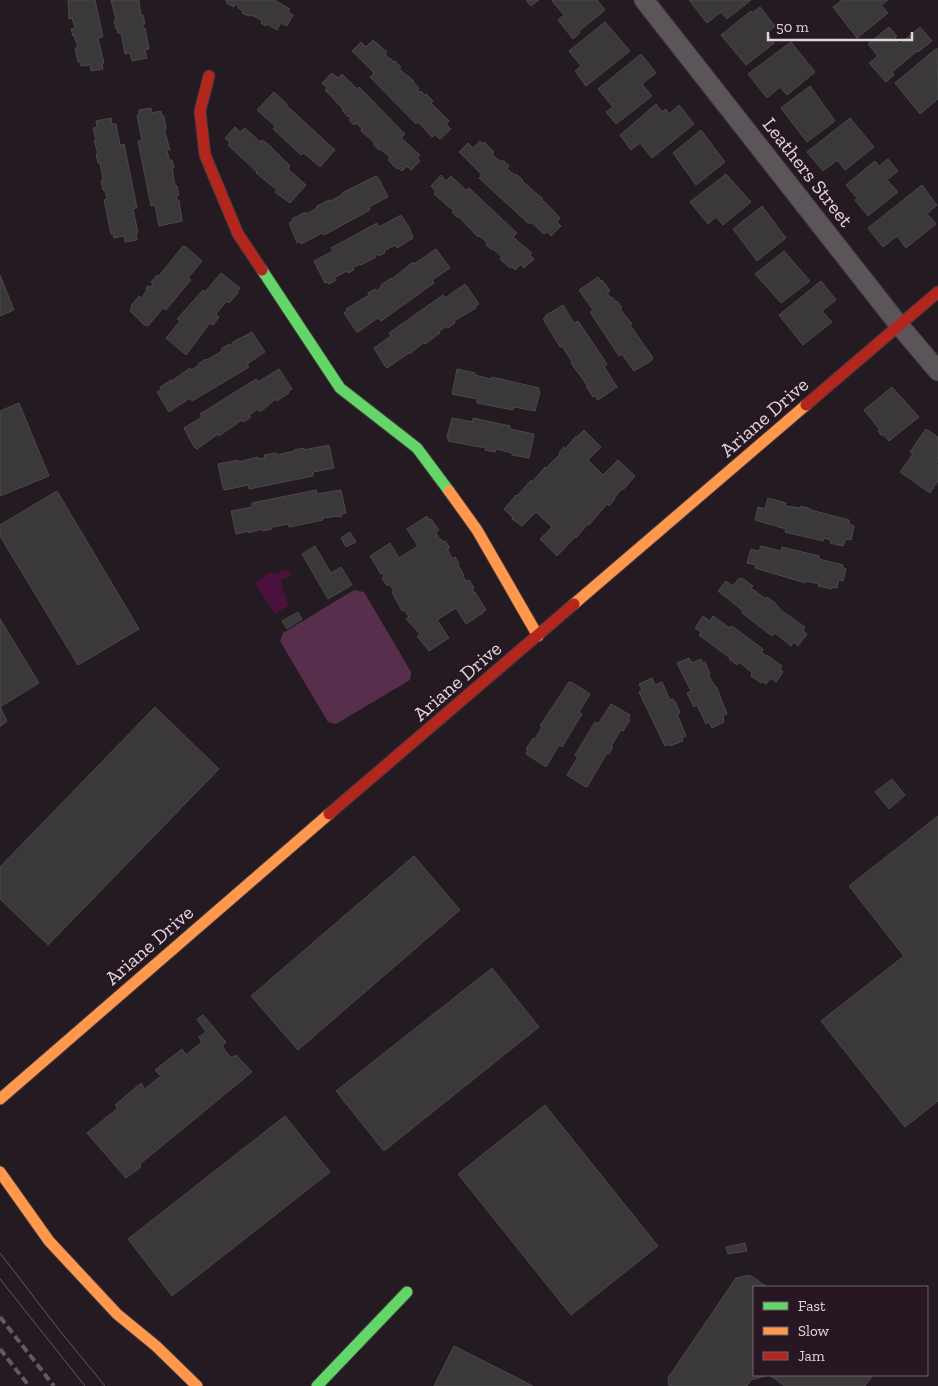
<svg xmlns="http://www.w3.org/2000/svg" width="938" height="1386" font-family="'Zilla Slab',serif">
	<rect width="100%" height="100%" fill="#241a21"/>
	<polygon fill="#572f4c" points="354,590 364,592 411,672 410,680 336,724 328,722 280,641 283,633"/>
	<polygon fill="#4a113d" points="286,569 292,575 281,580 282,588 289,605 275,614 255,584 269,572 276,574"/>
	<g fill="#3a3838" stroke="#4a494a">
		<polygon points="68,0 95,0 103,37 98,38 104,63 102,63 103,69 91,71 90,65 81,66 80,62 78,62 75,49 78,48 77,48 77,42 76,42 74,35 73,36 71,29 75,28 72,18 69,19"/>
		<polygon points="111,0 139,0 140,8 139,9 140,9 141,14 140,15 143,15 145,24 143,24 143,28 145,28 147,38 149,49 145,50 147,58 132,61 130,53 125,54 121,33 117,33 118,29 116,29 114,20 116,20"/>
		<polygon points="225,0 274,0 290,9 288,12 293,15 287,26 281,23 277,30 267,24 266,26 261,23 262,21 256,17 250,15 249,16 242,13 243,11 238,8 239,6 235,4 234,7 226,3 227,1"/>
		<polygon points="526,0 539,0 531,6"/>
		<polygon points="553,0 597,0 605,10 579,31 580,33 573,39 558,20 564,15 552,1"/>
		<polygon points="689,0 751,0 727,19 721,12 707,23"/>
		<polygon points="842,0 888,0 881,5 888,13 857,38 833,7"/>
		<polygon points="760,7 775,26 767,33 774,43 746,65 721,35 751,11 752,13"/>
		<polygon points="605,22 630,51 586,86 575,71 581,66 569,51"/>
		<polygon points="889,27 897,36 895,38 900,44 920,27 932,41 918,52 917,51 892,72 894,75 886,82 869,63 878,56 868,44"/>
		<polygon points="373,40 387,52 385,54 389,59 390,58 394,62 395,61 401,67 399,69 414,81 413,82 419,88 417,90 420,92 421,91 425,95 426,94 433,101 431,103 449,121 446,124 451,129 440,139 435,135 432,137 418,122 416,124 370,77 374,73 352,51 361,42 366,47"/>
		<polygon points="791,42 815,72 787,95 780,87 767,98 748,74"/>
		<polygon points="937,48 938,99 920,114 895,83"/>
		<polygon points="641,54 656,73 642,84 652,96 616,124 606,112 613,107 598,89"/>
		<polygon points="332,73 338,78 342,74 357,89 359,87 405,134 401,138 420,155 417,157 420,161 411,170 407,166 402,171 398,168 397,169 388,160 390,157 380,149 379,150 373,144 375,143 361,131 362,129 356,123 354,125 349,120 351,118 349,116 348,117 342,110 343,109 325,90 327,88 322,83"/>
		<polygon points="810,86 835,121 807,142 781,108"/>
		<polygon points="274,92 287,104 286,105 335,150 320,167 304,153 301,155 273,129 275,126 257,110"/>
		<polygon points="656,104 662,112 666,109 669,114 679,105 694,124 652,158 640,143 631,150 620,135"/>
		<polygon points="151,108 152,113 161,111 162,116 164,116 166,129 164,129 170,150 167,150 169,160 172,160 174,168 172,168 175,186 177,186 179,195 176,196 177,200 179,200 182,221 159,226 155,205 151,206 138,141 142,141 137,115 139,114 139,110"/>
		<polygon points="111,118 112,124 116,124 120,145 124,144 137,208 133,209 138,233 136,234 137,240 125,242 124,236 114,238 113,234 111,234 104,200 107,199 105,190 103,190 101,181 103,180 100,163 98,163 96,154 98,154 94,140 96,140 93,128 97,127 96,121"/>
		<polygon points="850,118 874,147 845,170 837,160 823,171 807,152"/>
		<polygon points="235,127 240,132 245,128 260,142 262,140 268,144 290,166 288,169 306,185 290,203 275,192 277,190 256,173 257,172 228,145 230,143 225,138"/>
		<polygon points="701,130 725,162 696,185 673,153"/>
		<polygon points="480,141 483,144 484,142 494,152 492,154 496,158 502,162 503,160 509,166 507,169 515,175 516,174 523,180 522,181 543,199 541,201 545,202 560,218 557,222 561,226 551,236 547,232 544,234 531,222 529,224 479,178 482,175 459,152 468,143 473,148"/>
		<polygon points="888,159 898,171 887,180 898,192 868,216 855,200 857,198 846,185 875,161 879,166"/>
		<polygon points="726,174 751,202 723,225 716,217 708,224 690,202"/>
		<polygon points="441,175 446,181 451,176 466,190 469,188 517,233 513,237 532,253 530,255 534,259 524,268 521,264 515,270 512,267 510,268 500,259 502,257 493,249 492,250 486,245 487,243 480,236 478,237 459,217 458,218 452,212 454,210 450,208 434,194 436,192 431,186"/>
		<polygon points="376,176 379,179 388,197 369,207 370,210 324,235 322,233 301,244 300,241 297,243 289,223 294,220 292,219 305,212 306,214 317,208 317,206 329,200 330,201 342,195 342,193"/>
		<polygon points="922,185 937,205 927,214 936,224 906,248 897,236 883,247 868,228"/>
		<polygon points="762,206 786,238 757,261 733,229"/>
		<polygon points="401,215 409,227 413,238 397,248 395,245 384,251 385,253 378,256 377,254 375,256 376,257 361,265 360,264 353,268 354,270 348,273 346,271 345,272 334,278 336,280 329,284 327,282 325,283 314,261 333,251 331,248 377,223 379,227"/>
		<polygon points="183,246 186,247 202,261 188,278 191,280 170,305 166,310 163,308 148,326 146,325 145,326 130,311 132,308 131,306 139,296 142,298 147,290 146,288 148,286 151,287 153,284 151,282 157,275 158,277"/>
		<polygon points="436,249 450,268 432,280 434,283 381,321 378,318 358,332 356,331 344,313 348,310 346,309 369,295 368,293 375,289 376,291 381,287 381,285 391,278 392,279 413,262 414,264"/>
		<polygon points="784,251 810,281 781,303 755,274"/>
		<polygon points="221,273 240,288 237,292 238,293 229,303 227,301 216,314 219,317 213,325 210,323 186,355 166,338 180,321 177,319 203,290 205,292"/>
		<polygon points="0,275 14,310 0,316"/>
		<polygon points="598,277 601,281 602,280 610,291 607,293 611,298 612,297 616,302 617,301 622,308 620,309 632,324 630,325 653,358 651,361 634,371 622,354 619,356 590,312 593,310 579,290"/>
		<polygon points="821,281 836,300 822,311 832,322 803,345 779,315"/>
		<polygon points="465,284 479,304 475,306 476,308 454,321 455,323 448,328 447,326 439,331 440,333 425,344 424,342 410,354 409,353 387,368 385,366 374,348 391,336 389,333 443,295 445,298"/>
		<polygon points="563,305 574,323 578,321 607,364 604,366 617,387 598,400 595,396 593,397 586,386 587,385 571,363 572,362 562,346 560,347 543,319 546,317 545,316"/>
		<polygon points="252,332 265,352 247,364 249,367 192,401 190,398 169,412 157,392 161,389 160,387 171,380 172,381 190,368 191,370 199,365 198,364 206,359 207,360 222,351 221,349 229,344 230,346 233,342"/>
		<polygon points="279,369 292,389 288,392 289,393 277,401 276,399 260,412 258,409 249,415 251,417 244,422 242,420 219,436 218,434 197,449 194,447 184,428 202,417 200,414 256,379 258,382"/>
		<polygon points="457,369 475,373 475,375 491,379 492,377 539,388 539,391 540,392 535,411 514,407 513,410 477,403 477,399 452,394"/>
		<polygon points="892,387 919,417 889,441 884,435 881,435 878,431 880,430 864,410"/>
		<polygon points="19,403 49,476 0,496 0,411"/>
		<polygon points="452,418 473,422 473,418 510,426 510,429 534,434 529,458 512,455 512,453 496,449 495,452 485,450 486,448 448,441 448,437 447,437"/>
		<polygon points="926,429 938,437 938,461 936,464 938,465 938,481 930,493 900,472 913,454 910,452"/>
		<polygon points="584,430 601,447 588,460 603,475 618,460 635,476 623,490 622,489 614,498 615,499 609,506 607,504 589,525 588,524 576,538 575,537 557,556 540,539 552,527 536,512 522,526 512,519 513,518 504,509 516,495 517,496 531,480 532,482 545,467 546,468 560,454 559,453 564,447 565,449 576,436 577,437"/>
		<polygon points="329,445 334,468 313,472 313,476 249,489 248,485 225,490 223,488 218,464 238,460 238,462 258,457 258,459 265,458 264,455 276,453 277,455 294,451 294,450 304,448 304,450"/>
		<polygon points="316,490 317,494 341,490 346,513 341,514 342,516 322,518 323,520 289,527 289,524 272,527 272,529 262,531 261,529 249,533 249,531 236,534 231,511 252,507 252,503"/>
		<polygon points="57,491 139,629 78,665 0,536 0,525"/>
		<polygon points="768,498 786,503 785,506 801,508 801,506 811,509 811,510 849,520 849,524 854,526 851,540 846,539 843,546 830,543 831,540 824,538 823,541 785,532 786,529 755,520 758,507 765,509"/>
		<polygon points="427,516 429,520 431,519 439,530 436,532 438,537 444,542 445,541 450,548 446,550 448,550 452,559 455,557 459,564 458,565 464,575 463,576 466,581 469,580 474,588 471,590 473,590 473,593 475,592 486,610 482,612 483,613 466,624 456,608 437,620 449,638 429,651 417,636 420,634 406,619 409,617 404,610 402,611 392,592 394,591 389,584 387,586 382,578 384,576 382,573 381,574 370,556 390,543 399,558 418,546 407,529"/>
		<polygon points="350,532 356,542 346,547 341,538"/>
		<polygon points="315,546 331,573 341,567 352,585 328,599 302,554"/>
		<polygon points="761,546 781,551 782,547 819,556 819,559 843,565 842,567 846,569 843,581 839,580 837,588 832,587 832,589 818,586 819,584 806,581 805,583 755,568 756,565 747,563 751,549 759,551"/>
		<polygon points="739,578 740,579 742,578 753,586 751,588 766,599 767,597 774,602 782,611 805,627 803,631 807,634 798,646 794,642 791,646 775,633 772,636 742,613 743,611 718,591 726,581 733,586"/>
		<polygon points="298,612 302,619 287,629 282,621"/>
		<polygon points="703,616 710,621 713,616 730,628 732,626 763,649 761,653 762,652 766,656 767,655 782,666 780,668 783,672 776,682 771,678 766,684 763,682 761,683 751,676 752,673 743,665 739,662 737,665 729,659 730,658 699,635 701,632 695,628"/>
		<polygon points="0,619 39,683 0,707 7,721 0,727"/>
		<polygon points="689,658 692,663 701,659 703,663 705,662 710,674 707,676 709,676 715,687 716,686 727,714 723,716 724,722 712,728 709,722 706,724 697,705 694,707 687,693 691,691 677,663"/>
		<polygon points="652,678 655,685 662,682 670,700 673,699 676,703 680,713 677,714 686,736 682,738 683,741 670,746 669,744 665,746 639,692 642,690 639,684"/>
		<polygon points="569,682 573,683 590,694 579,712 582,714 562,747 559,745 546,767 526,754 528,750 526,749 533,738 535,739 542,727 540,726"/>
		<polygon points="611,704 630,715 628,719 630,720 623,731 621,730 611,746 613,747 609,754 607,753 587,787 584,786 567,775 578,757 575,755 595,722 598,724"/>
		<polygon points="155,707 219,769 48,945 0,899 0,867"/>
		<polygon points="892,779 905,795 889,809 875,792"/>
		<polygon points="938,816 938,1101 905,1127 821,1021 904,956 849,886"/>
		<polygon points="414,856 460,910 298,1050 251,996"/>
		<polygon points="492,968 539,1027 384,1151 336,1091"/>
		<polygon points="203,1015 226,1042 222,1046 231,1058 236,1055 252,1072 140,1164 141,1167 126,1178 87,1133 118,1108 115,1105 141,1083 145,1089 161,1076 155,1070 182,1049 186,1055 202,1042 199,1037 206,1032 197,1019"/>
		<polygon points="545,1105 658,1246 571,1315 458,1174"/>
		<polygon points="285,1116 330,1172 172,1296 128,1239"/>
		<polygon points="745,1243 747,1251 728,1254 726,1247"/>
		<polygon points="750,1275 767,1287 754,1287 754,1375 873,1375 865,1386 785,1386 769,1375 751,1380 747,1386 669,1386 668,1378 736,1278"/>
		<polygon points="454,1346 533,1386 434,1386"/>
	</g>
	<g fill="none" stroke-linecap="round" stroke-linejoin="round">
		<g stroke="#3e373c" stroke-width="21">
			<polyline id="street" points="644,0 899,325 938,371"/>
		</g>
		<g stroke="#3e373c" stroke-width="13">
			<g id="fast">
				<polyline points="262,270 340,388 417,448 449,491"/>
				<polyline points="317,1386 407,1292"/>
			</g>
		</g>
		<g stroke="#3e373c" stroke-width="13">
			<g id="slow">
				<polyline points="449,491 477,530 538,636"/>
				<polyline points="574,604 806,405"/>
				<polyline points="0,1099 329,814"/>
				<polyline points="0,1172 49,1241 117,1314 156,1346 197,1386"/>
			</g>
		</g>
		<g stroke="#3e373c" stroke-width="13">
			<g id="jam">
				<polyline points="209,76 200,111 205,155 238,234 262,270"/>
				<polyline points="806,405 938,292"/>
				<polyline points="329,814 574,604"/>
			</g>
		</g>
		<use href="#street" stroke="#5b5459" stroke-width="19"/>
		<use href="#fast" stroke="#63d668" stroke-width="11"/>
		<use href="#slow" stroke="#ff974d" stroke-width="11"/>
		<use href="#jam" stroke="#b3261e" stroke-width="11"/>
		<g stroke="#605b5e" stroke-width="1">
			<polyline points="0,1253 60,1331 105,1386"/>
			<polyline points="0,1279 85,1386"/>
		</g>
		<g stroke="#605b5e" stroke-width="4" stroke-dasharray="8 4" stroke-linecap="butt">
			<polyline points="0,1317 54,1386"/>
			<polyline points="0,1349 29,1386"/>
		</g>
	</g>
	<g text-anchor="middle" stroke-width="5" stroke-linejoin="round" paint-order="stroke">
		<g font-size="20" fill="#e0d5dc" stroke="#271722">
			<text transform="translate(808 172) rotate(52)" y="7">Leathers Street</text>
			<text transform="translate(764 417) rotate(-41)" y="7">Ariane Drive</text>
			<text transform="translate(457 681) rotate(-41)" y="7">Ariane Drive</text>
			<text transform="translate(149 945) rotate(-41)" y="7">Ariane Drive</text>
		</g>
	</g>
	<rect x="753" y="1286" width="175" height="90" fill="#271722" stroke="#71636c"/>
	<rect x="763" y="1302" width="25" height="8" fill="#63d668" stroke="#71636c"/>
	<text x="798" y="1311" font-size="15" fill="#e0d5dc">Fast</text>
	<rect x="763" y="1327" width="25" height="8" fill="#ff974d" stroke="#71636c"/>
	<text x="798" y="1336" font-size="15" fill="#e0d5dc">Slow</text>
	<rect x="763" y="1352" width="25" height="8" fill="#b3261e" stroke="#71636c"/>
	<text x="798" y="1361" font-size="15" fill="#e0d5dc">Jam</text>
	<path d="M768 32v8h144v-8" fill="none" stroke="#e0d5dc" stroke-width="2.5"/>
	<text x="776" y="32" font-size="15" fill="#e0d5dc" stroke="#271722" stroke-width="4" paint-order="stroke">50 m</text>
</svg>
